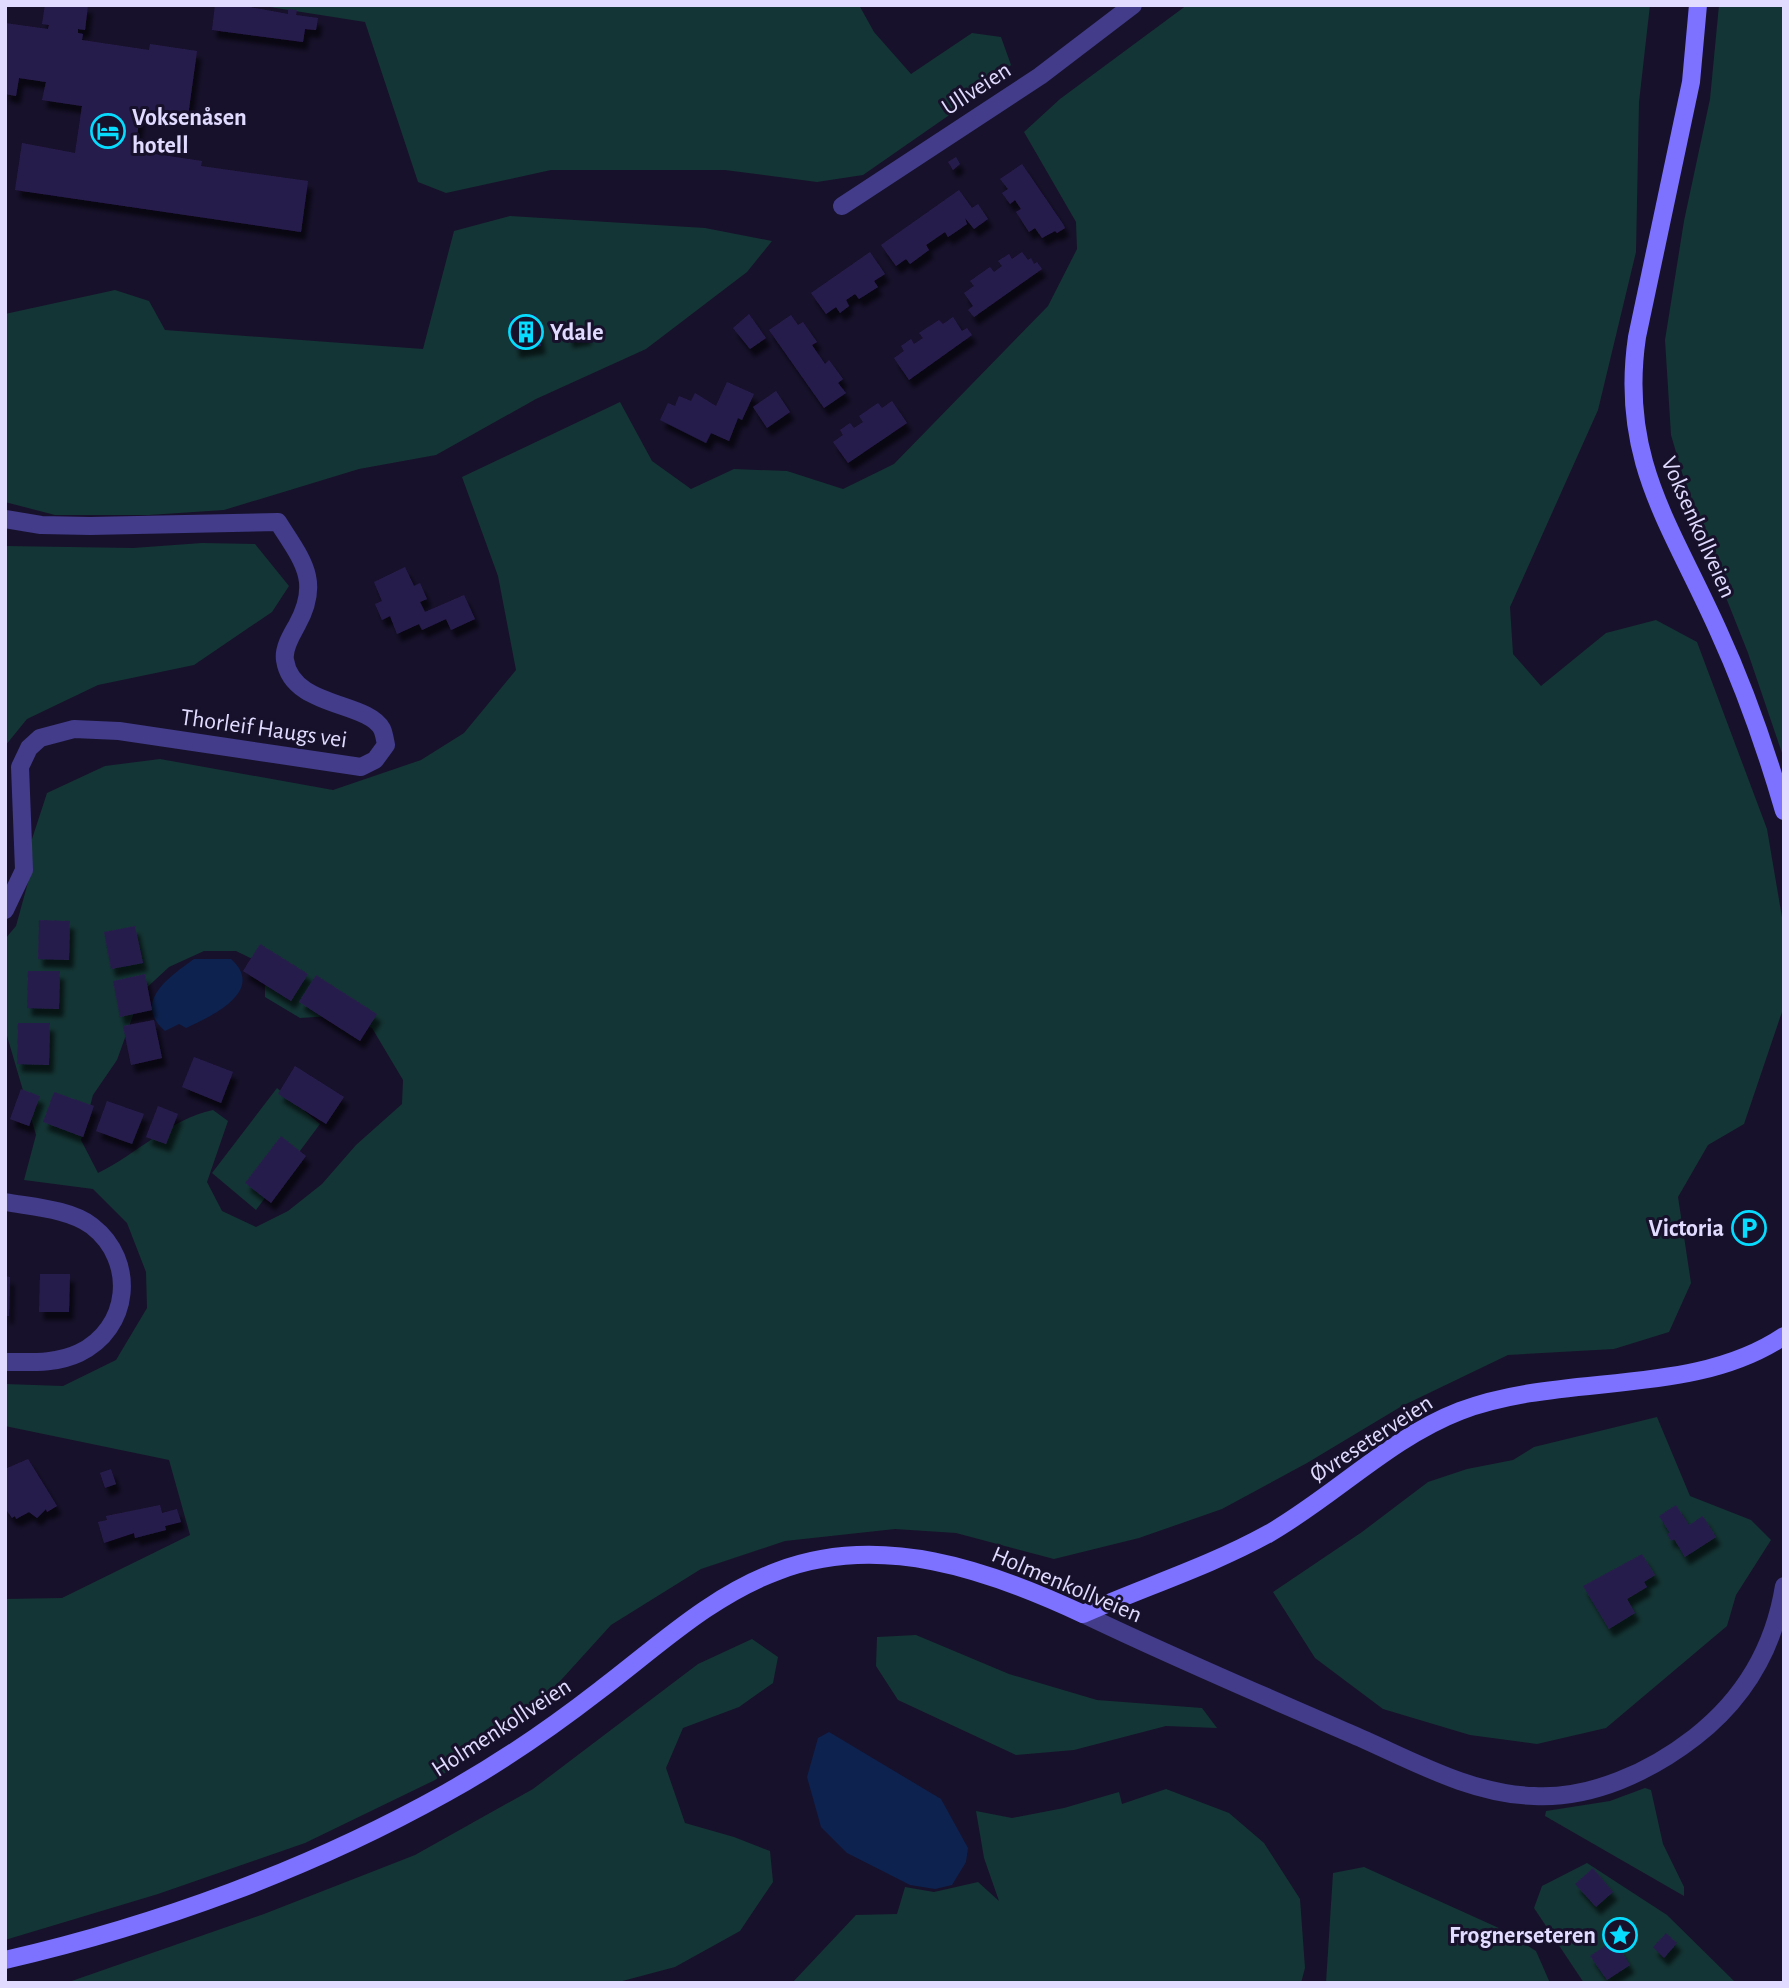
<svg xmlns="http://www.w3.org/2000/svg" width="1789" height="1988" font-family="'Alegreya Sans',sans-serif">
	<defs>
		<filter id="shadow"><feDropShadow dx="4.5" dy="8" stdDeviation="2" flood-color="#0009"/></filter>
	</defs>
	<rect width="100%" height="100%" fill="#17112b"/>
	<g fill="#143535" fill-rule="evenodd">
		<polygon points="257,5 859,5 874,32 911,74 972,33 1001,37 1011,65 981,93 863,175 817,182 725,170 551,170 446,193 418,182 365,22"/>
		<path d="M 1187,5 L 1650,5 L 1639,102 L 1636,252 L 1598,410 L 1510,607 L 1513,654 L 1541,686 L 1606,633 L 1656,620 L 1697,642 L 1767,829 L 1784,929 L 1784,1006 L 1744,1124 L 1708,1145 L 1678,1197 L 1691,1283 L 1669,1332 L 1614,1349 L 1508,1355 L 1402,1406 L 1307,1463 L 1222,1509 L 1139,1538 L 1054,1559 L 956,1533 L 895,1529 L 785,1541 L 701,1569 L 611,1625 L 532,1712 L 435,1780 L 305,1843 L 158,1894 L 5,1940 L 5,1599 L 62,1598 L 190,1535 L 169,1460 L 5,1426 L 5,1384 L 63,1386 L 116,1360 L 147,1308 L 146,1272 L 127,1223 L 93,1189 L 24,1180 L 36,1135 L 5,1029 L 5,939 L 16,926 L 30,875 L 32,839 L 47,793 L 105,766 L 160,759 L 333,790 L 421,760 L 464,733 L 516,670 L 498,576 L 462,477 L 620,402 L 652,461 L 691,489 L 734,469 L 787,471 L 843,489 L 894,464 L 1048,306 L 1077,249 L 1076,222 L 1024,132 L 1060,99 ZM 204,951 L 236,951 L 265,965 L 265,997 L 300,1018 L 346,1015 L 372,1028 L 403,1080 L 402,1104 L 356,1145 L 322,1184 L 288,1211 L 256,1227 L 222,1211 L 207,1182 L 228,1121 L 213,1110 C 170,1119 137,1154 98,1173 L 81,1140 L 93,1095 L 117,1060 L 141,993 L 169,967 Z"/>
		<polygon points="1719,5 1784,5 1784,759 1748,653 1698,527 1671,435 1665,340 1684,221 1710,99"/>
		<polygon points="510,216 705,228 772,241 747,272 646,349 536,399 436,455 359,469 224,510 149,515 55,515 5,502 5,314 115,290 149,301 165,330 423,349 454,231"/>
		<polygon points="202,543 255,544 289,586 272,612 194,665 98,685 27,719 5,746 5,546 133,548"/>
		<polygon points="277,1088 320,1124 256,1210 212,1173"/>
		<polygon points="1657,1417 1690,1496 1751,1520 1771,1540 1736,1595 1727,1626 1606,1728 1537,1744 1470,1735 1383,1709 1315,1658 1273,1592 1362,1532 1428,1482 1467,1469 1513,1460 1534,1447"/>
		<polygon points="916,1635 1009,1674 1097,1700 1202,1708 1217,1728 1166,1726 1074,1750 1016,1755 898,1700 876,1666 877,1637"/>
		<polygon points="752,1639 778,1657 773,1683 739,1707 683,1728 666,1768 685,1823 734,1837 770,1851 773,1882 740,1931 675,1967 615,1983 66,1983 264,1914 415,1855 533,1789 698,1664"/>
		<polygon points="1645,1788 1651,1790 1663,1844 1684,1887 1684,1896 1545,1816 1546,1811 1610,1801"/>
		<polygon points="1166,1789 1229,1813 1264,1843 1300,1899 1305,1968 1301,1983 792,1983 856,1915 897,1914 905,1887 934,1892 978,1882 999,1901 984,1858 976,1811 1012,1818 1064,1808 1119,1792 1122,1804"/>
		<polygon points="1587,1863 1667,1915 1736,1983 1584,1983 1534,1908 1542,1886"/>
		<polygon points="1364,1867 1501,1929 1536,1951 1550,1983 1326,1983 1333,1873"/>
	</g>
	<g fill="#0d224e">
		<path d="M 194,959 L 231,959 C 267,991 210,1017 186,1028 L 179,1024 L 165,1031 C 132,1002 169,977 194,959 Z"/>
		<polygon points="829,1732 941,1799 968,1848 966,1862 952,1885 935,1889 910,1885 847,1853 821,1827 807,1777 818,1738"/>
	</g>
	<g fill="#281d4c" filter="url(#shadow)">
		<polygon points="45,5 88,5 85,30 78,29 78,33 83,34 82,40 149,50 150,44 197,51 188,116 153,111 152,116 140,114 135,151 202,161 201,166 308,181 301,232 15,190 22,143 75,153 82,106 42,100 46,82 19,78 16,96 5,94 5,23 48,29 49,25 42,24"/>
		<polygon points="215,5 239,5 288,14 288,9 297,10 296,15 318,18 316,30 305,29 303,42 212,30"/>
		<polygon points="956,157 960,164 953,170 948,162"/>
		<polygon points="1022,164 1063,224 1065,228 1057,233 1055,231 1042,238 1035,228 1029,232 1016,212 1021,209 1015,200 1010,204 1002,193 1008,189 1000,179"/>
		<polygon points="959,190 972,208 978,204 988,219 974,229 965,218 967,224 957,231 948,237 945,232 926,245 929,250 910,264 906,259 896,266 881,245"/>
		<polygon points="870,252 885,274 874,281 878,287 859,299 855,294 846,300 849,306 840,313 836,307 826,314 811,293"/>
		<polygon points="1022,252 1028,260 1031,258 1034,264 1037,262 1042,269 974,317 968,310 973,306 964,293 974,286 970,281 990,267 994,272 1002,266 998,261 1009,254 1012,259"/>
		<polygon points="536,314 541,346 515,350 510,318"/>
		<polygon points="749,314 766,338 750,349 733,328"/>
		<polygon points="791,315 798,325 803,322 817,342 812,345 825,364 829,360 843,379 838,383 846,393 824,408 769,330"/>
		<polygon points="953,317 962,331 967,328 972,335 909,380 894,358 904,351 901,346 911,339 914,344 923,338 919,333 939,320 943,324"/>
		<polygon points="585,327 587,337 568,340 567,330"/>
		<polygon points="727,382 754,394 742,420 738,418 729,441 711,433 706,443 660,420 668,403 675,406 679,396 691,401 695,393 716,406"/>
		<polygon points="776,391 790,412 767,428 753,407"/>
		<polygon points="892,401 907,423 848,463 833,442 843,435 840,430 850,423 854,428 863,422 859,416 878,403 882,408"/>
		<polygon points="405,567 414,586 420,583 427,599 420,602 425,612 464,595 475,619 451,630 446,619 422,630 419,624 397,634 390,616 382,620 375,604 382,601 374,582"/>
		<polygon points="39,920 70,921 69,960 38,959"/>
		<polygon points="135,926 143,963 111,969 104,932"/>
		<polygon points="260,944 308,974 291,1001 243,971"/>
		<polygon points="28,971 60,971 59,1009 27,1008"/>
		<polygon points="145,974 152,1010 120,1017 113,981"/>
		<polygon points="316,975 377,1014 360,1041 299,1002"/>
		<polygon points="154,1020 162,1058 131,1065 123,1026"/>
		<polygon points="18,1023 50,1023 49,1065 17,1064"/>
		<polygon points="194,1057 233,1072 221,1103 182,1087"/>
		<polygon points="295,1066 344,1097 326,1124 278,1094"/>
		<polygon points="21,1089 40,1096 29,1126 10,1119"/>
		<polygon points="54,1092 94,1106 83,1137 43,1122"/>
		<polygon points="107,1101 144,1114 132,1144 96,1131"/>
		<polygon points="158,1106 178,1114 166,1144 146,1137"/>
		<polygon points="281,1136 306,1156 271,1203 245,1183"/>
		<polygon points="40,1274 70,1274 69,1312 39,1312"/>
		<polygon points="5,1276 10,1277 9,1316 5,1316"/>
		<polygon points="28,1459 57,1506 47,1512 46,1509 37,1518 29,1512 16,1519 15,1516 12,1518 5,1508 5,1469"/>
		<polygon points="111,1469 116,1484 105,1488 100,1473"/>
		<polygon points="160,1505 162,1513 177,1509 181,1522 165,1526 166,1530 135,1538 134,1533 104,1543 98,1522 107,1520 106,1516"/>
		<polygon points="1676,1505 1689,1525 1703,1516 1716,1537 1685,1557 1674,1539 1671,1541 1667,1534 1670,1533 1659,1516"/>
		<polygon points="1642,1554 1655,1575 1644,1582 1647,1587 1627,1599 1635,1613 1609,1629 1583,1586"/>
		<polygon points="1593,1868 1613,1892 1596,1907 1575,1884"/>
		<polygon points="1666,1933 1677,1943 1664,1958 1653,1947"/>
		<polygon points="1614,1940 1630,1965 1607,1980 1590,1956"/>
	</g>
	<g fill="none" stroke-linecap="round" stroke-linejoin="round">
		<g stroke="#423c8a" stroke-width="18">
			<polyline points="842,206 1040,76 1133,5"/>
			<path d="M 5,519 L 41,525 L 90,526 L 278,522 C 301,559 322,580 297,625 C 292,634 283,648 285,660 C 292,708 367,701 382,729 C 384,733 385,740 386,745 L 375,760 L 361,767 L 119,731 L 74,729 L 40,738 L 29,748 L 20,767 L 24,870 L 5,910"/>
			<path d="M 5,1202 C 32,1207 70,1209 92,1226 C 137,1261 130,1329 79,1353 C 56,1364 30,1362 5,1362"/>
			<path d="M 1083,1614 C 1170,1656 1260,1694 1349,1733 C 1408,1758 1468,1794 1534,1796 C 1591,1799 1650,1772 1695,1737 C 1745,1698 1774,1648 1784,1586"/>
		</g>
		<g stroke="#7c72ff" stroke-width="18">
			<path d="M 1698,5 L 1691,82 L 1637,337 C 1619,459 1671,525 1718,630 C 1745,689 1766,749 1784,811"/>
			<path d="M 5,1960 C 157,1925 310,1869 446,1793 C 500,1763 551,1728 600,1690 C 657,1647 710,1596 778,1571 C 880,1532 989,1570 1083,1614 C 1144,1587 1210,1566 1268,1534 C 1333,1497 1390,1438 1460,1411 C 1563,1372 1692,1398 1784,1336"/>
		</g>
	</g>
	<defs>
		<g id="hotel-ring" transform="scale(1.75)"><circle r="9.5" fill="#17112b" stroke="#07dcff" stroke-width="1.5"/><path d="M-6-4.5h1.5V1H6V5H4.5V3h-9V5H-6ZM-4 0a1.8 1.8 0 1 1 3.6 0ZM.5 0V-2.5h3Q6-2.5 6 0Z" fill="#07dcff"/></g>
		<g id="building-ring" transform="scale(1.75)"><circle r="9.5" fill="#17112b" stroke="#07dcff" stroke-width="1.5"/><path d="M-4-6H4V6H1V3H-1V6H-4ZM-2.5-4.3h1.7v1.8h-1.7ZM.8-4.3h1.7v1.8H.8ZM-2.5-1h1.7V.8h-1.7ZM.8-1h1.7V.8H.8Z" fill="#07dcff"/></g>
		<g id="parking-ring" transform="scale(1.75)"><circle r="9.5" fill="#17112b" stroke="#07dcff" stroke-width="1.5"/><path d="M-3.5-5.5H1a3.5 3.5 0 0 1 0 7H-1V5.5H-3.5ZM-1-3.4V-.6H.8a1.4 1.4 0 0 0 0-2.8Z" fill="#07dcff"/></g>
		<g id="sight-ring" transform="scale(1.75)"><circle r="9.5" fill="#17112b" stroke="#07dcff" stroke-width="1.5"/><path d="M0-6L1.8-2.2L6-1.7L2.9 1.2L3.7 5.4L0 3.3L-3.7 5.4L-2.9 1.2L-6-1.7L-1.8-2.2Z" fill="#07dcff"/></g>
	</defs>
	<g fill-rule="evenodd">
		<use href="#hotel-ring" x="108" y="131"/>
		<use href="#building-ring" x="526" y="332"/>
		<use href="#parking-ring" x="1749" y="1228"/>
		<use href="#sight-ring" x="1620" y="1935"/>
	</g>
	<g text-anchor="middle" stroke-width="6" stroke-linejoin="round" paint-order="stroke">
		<g font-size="24" fill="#e1dbff" stroke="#17112b">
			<text transform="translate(976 88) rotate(-33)" y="8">Ullveien</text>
			<text transform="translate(1699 527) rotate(66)" y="8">Voksenkollveien</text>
			<text transform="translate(264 728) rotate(8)" y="8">Thorleif Haugs vei</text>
			<text transform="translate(1371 1438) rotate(-33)" y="8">Øvreseterveien</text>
			<text transform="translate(1067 1584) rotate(23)" y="8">Holmenkollveien</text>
			<text transform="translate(501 1727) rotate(-33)" y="8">Holmenkollveien</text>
		</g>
		<g font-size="24" font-weight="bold" fill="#e1dbff" stroke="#17112b" text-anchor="start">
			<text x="132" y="125">Voksenåsen<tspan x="132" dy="28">hotell</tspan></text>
			<text x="550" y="340">Ydale</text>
			<text x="1724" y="1236" text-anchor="end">Victoria</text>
			<text x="1596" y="1943" text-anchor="end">Frognerseteren</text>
		</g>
	</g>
	<rect width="1789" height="1988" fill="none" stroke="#e1dbff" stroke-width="14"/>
</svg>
